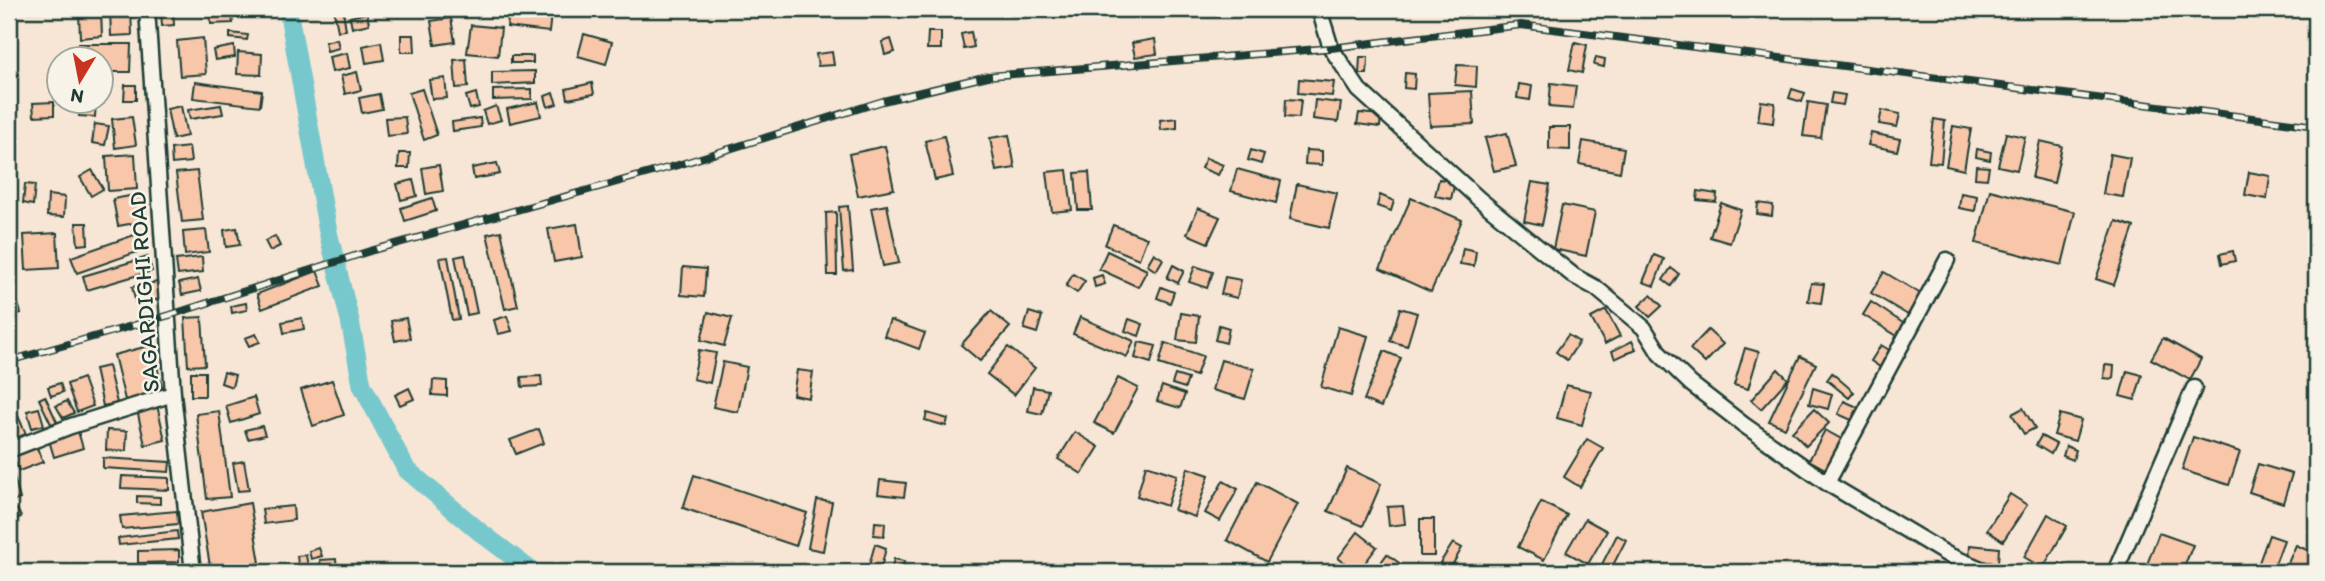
<svg xmlns="http://www.w3.org/2000/svg" width="2325" height="581" font-family="Itim,sans-serif">
	<rect width="100%" height="100%" fill="#f7e6d5"/>
	<filter id="ink" filterUnits="userSpaceOnUse"><feTurbulence type="fractalNoise" baseFrequency=".0143" numOctaves="2"/><feDisplacementMap in="SourceGraphic" scale="14" xChannelSelector="R" yChannelSelector="G"/><feConvolveMatrix kernelMatrix="1 2 1 2 8 2 1 2 1" color-interpolation-filters="sRGB"/></filter>
	<g filter="url(#ink)">
		<g fill="none" stroke-linecap="round" stroke-linejoin="round">
			<polyline stroke="#77c8cd" stroke-width="19" points="288,9 328,232 350,321 362,385 406,469 480,532 533,572"/>
		</g>
		<g fill="#f8c6a9" stroke="#1f3d34" stroke-width="2">
			<polygon points="28,9 61,9 61,10 28,12"/>
			<polygon points="110,9 131,9 132,35 111,36"/>
			<polygon points="209,9 231,9 233,23 211,24"/>
			<polygon points="462,9 493,9 492,15 462,12"/>
			<polygon points="509,9 551,14 549,32 507,27"/>
			<polygon points="1125,9 1155,9 1155,10 1125,14"/>
			<polygon points="161,10 173,10 174,25 162,26"/>
			<polygon points="343,10 346,30 338,31 334,11"/>
			<polygon points="101,11 102,36 80,38 79,13"/>
			<polygon points="367,13 369,24 352,28 350,17"/>
			<polygon points="451,18 455,42 435,45 431,21"/>
			<polygon points="471,25 501,28 498,56 467,53"/>
			<polygon points="928,32 941,32 941,49 927,49"/>
			<polygon points="971,32 974,47 964,49 961,34"/>
			<polygon points="230,33 248,35 247,40 230,38"/>
			<polygon points="584,34 612,42 606,64 578,56"/>
			<polygon points="401,35 414,35 415,52 401,52"/>
			<polygon points="203,38 206,74 180,76 177,41"/>
			<polygon points="337,39 339,48 327,51 325,42"/>
			<polygon points="891,39 895,52 885,55 882,42"/>
			<polygon points="1155,39 1157,54 1135,57 1132,43"/>
			<polygon points="381,42 384,60 366,63 363,46"/>
			<polygon points="1575,42 1587,45 1582,73 1569,70"/>
			<polygon points="78,44 131,44 130,72 102,72 102,60 78,60"/>
			<polygon points="234,46 235,57 215,60 213,50"/>
			<polygon points="238,52 262,54 261,75 237,74"/>
			<polygon points="832,52 834,65 818,66 816,54"/>
			<polygon points="347,53 350,68 332,72 329,57"/>
			<rect x="511" y="56" width="22" height="7"/>
			<polygon points="1360,57 1368,57 1367,74 1359,74"/>
			<polygon points="1596,57 1605,59 1604,67 1594,65"/>
			<polygon points="466,59 468,87 456,88 454,60"/>
			<polygon points="1457,65 1477,66 1476,87 1455,85"/>
			<polygon points="535,71 535,83 492,85 492,72"/>
			<polygon points="357,72 361,90 345,94 341,76"/>
			<polygon points="1405,73 1415,74 1414,89 1404,88"/>
			<polygon points="445,78 447,98 432,99 429,80"/>
			<polygon points="1299,79 1334,82 1332,96 1298,93"/>
			<polygon points="195,82 262,91 260,106 193,98"/>
			<polygon points="592,83 594,94 568,99 566,89"/>
			<polygon points="1551,83 1576,86 1573,109 1549,107"/>
			<polygon points="1519,84 1532,86 1530,100 1517,98"/>
			<polygon points="125,85 136,85 136,100 124,100"/>
			<polygon points="422,89 437,135 424,140 409,93"/>
			<polygon points="532,89 532,99 493,100 493,90"/>
			<polygon points="1792,89 1805,93 1802,102 1789,98"/>
			<polygon points="1472,91 1474,124 1430,126 1428,93"/>
			<polygon points="476,93 479,107 470,109 466,96"/>
			<polygon points="553,93 557,104 548,107 545,96"/>
			<polygon points="1832,93 1845,95 1843,105 1830,103"/>
			<polygon points="379,94 382,109 362,113 359,98"/>
			<polygon points="1286,99 1301,100 1299,118 1285,117"/>
			<polygon points="1315,100 1341,103 1338,122 1313,119"/>
			<polygon points="1761,101 1775,103 1773,123 1758,121"/>
			<polygon points="54,102 54,115 34,116 33,103"/>
			<polygon points="80,102 96,102 95,117 79,116"/>
			<polygon points="538,102 541,116 510,123 507,109"/>
			<polygon points="1808,102 1826,105 1821,138 1803,136"/>
			<polygon points="221,105 223,114 190,119 188,110"/>
			<polygon points="181,106 187,136 173,139 167,109"/>
			<polygon points="496,106 501,120 487,124 483,111"/>
			<polygon points="1882,110 1900,114 1897,127 1879,124"/>
			<polygon points="1359,113 1381,115 1380,127 1357,124"/>
			<polygon points="132,117 136,145 115,148 112,119"/>
			<polygon points="405,117 407,134 387,136 385,118"/>
			<polygon points="480,118 481,127 453,131 452,122"/>
			<polygon points="1177,118 1177,128 1161,130 1160,120"/>
			<polygon points="1934,119 1945,121 1941,163 1929,162"/>
			<polygon points="95,124 109,126 105,145 92,143"/>
			<polygon points="1953,126 1971,129 1964,170 1946,166"/>
			<polygon points="1549,127 1570,127 1570,150 1549,149"/>
			<polygon points="1507,133 1516,166 1494,171 1485,138"/>
			<polygon points="1871,133 1900,139 1897,151 1868,145"/>
			<polygon points="2006,133 2025,137 2017,170 1998,166"/>
			<polygon points="1009,135 1015,168 996,171 990,138"/>
			<polygon points="944,136 953,176 935,180 925,141"/>
			<polygon points="1583,141 1624,148 1620,172 1579,164"/>
			<polygon points="2040,141 2062,146 2054,183 2032,178"/>
			<polygon points="885,146 894,189 858,196 849,154"/>
			<polygon points="189,147 191,162 172,164 171,149"/>
			<polygon points="1977,149 1991,152 1990,160 1976,157"/>
			<polygon points="1251,150 1264,154 1261,164 1248,160"/>
			<polygon points="1306,150 1322,151 1322,165 1305,164"/>
			<polygon points="399,153 410,153 409,168 398,168"/>
			<polygon points="135,154 137,189 108,191 106,156"/>
			<polygon points="2110,154 2130,158 2123,197 2103,194"/>
			<polygon points="1206,158 1223,165 1218,175 1201,168"/>
			<polygon points="497,163 500,174 474,179 472,168"/>
			<polygon points="439,165 443,191 426,194 422,168"/>
			<polygon points="1976,166 1989,167 1987,179 1975,178"/>
			<polygon points="1237,169 1281,181 1276,203 1231,191"/>
			<polygon points="92,170 103,189 91,196 80,177"/>
			<polygon points="1067,170 1072,210 1052,212 1047,172"/>
			<polygon points="197,171 203,220 182,222 176,173"/>
			<polygon points="1089,172 1092,210 1078,210 1075,173"/>
			<polygon points="2249,172 2270,176 2267,199 2245,195"/>
			<polygon points="1439,179 1455,182 1451,199 1435,196"/>
			<polygon points="413,180 417,196 401,200 397,184"/>
			<polygon points="1532,182 1550,185 1542,225 1524,221"/>
			<polygon points="25,184 35,185 33,205 23,203"/>
			<polygon points="1297,184 1337,193 1329,228 1290,219"/>
			<polygon points="1990,190 2075,212 2062,265 1976,243"/>
			<polygon points="1698,191 1717,194 1716,202 1697,200"/>
			<polygon points="1961,193 1977,196 1975,211 1959,208"/>
			<polygon points="141,194 146,221 118,226 113,199"/>
			<polygon points="48,195 65,197 64,217 47,216"/>
			<polygon points="1380,195 1394,201 1391,211 1377,206"/>
			<polygon points="432,198 436,211 405,221 401,208"/>
			<polygon points="1411,198 1462,220 1431,292 1380,269"/>
			<polygon points="1721,203 1741,210 1730,243 1710,237"/>
			<polygon points="1758,203 1773,205 1772,216 1757,214"/>
			<polygon points="887,205 899,263 883,266 871,208"/>
			<polygon points="1562,205 1595,212 1586,256 1553,249"/>
			<polygon points="848,206 853,270 844,271 839,207"/>
			<polygon points="1198,208 1220,217 1208,243 1187,234"/>
			<polygon points="836,212 837,275 828,275 826,213"/>
			<polygon points="2116,221 2134,227 2114,285 2096,279"/>
			<polygon points="76,223 87,223 88,244 78,245"/>
			<polygon points="577,224 582,257 554,262 548,229"/>
			<polygon points="1113,225 1147,238 1139,259 1105,245"/>
			<polygon points="237,228 240,245 226,247 224,230"/>
			<polygon points="206,230 209,252 185,255 183,232"/>
			<polygon points="12,231 17,266 9,267 9,232"/>
			<polygon points="501,231 518,306 505,309 487,234"/>
			<polygon points="57,233 59,268 26,270 24,235"/>
			<polygon points="140,233 146,249 77,273 71,257"/>
			<polygon points="275,236 280,246 270,251 265,241"/>
			<polygon points="1463,248 1476,251 1474,266 1460,264"/>
			<polygon points="1107,251 1147,270 1138,287 1099,269"/>
			<polygon points="2233,251 2235,261 2222,264 2220,254"/>
			<polygon points="1154,253 1163,259 1156,271 1147,265"/>
			<polygon points="2313,253 2316,253 2316,288 2309,287"/>
			<polygon points="465,255 477,313 467,315 455,257"/>
			<polygon points="1654,255 1664,259 1654,286 1643,282"/>
			<polygon points="148,257 152,271 87,290 83,276"/>
			<polygon points="202,257 203,272 178,275 176,260"/>
			<polygon points="448,257 459,319 452,320 440,258"/>
			<polygon points="1173,265 1184,271 1178,283 1167,278"/>
			<polygon points="1195,266 1213,272 1207,288 1189,282"/>
			<polygon points="683,267 706,269 704,297 681,295"/>
			<polygon points="1671,268 1679,274 1671,286 1663,280"/>
			<polygon points="317,271 323,286 262,309 257,294"/>
			<polygon points="1884,272 1921,294 1908,315 1871,293"/>
			<polygon points="1073,274 1085,281 1077,293 1066,286"/>
			<polygon points="1102,275 1105,284 1095,287 1093,278"/>
			<polygon points="1225,277 1241,280 1237,298 1221,294"/>
			<polygon points="198,279 201,291 182,295 179,283"/>
			<polygon points="157,282 160,299 136,304 132,287"/>
			<polygon points="1811,283 1824,284 1821,303 1808,301"/>
			<polygon points="1161,287 1174,292 1170,303 1157,298"/>
			<polygon points="13,288 21,313 9,317 9,289"/>
			<polygon points="1651,295 1662,306 1650,317 1639,306"/>
			<polygon points="1871,302 1906,325 1899,337 1863,315"/>
			<polygon points="246,303 247,310 232,313 231,306"/>
			<polygon points="1400,308 1417,313 1407,346 1390,341"/>
			<polygon points="1606,310 1620,336 1605,344 1591,318"/>
			<polygon points="991,311 1010,327 980,361 961,345"/>
			<polygon points="708,312 732,318 724,346 701,340"/>
			<polygon points="1029,312 1042,316 1037,333 1024,329"/>
			<polygon points="1181,313 1199,316 1196,342 1177,340"/>
			<polygon points="507,316 512,331 498,334 494,320"/>
			<polygon points="202,317 205,365 188,366 185,318"/>
			<polygon points="1080,317 1134,341 1127,357 1073,334"/>
			<polygon points="302,318 304,329 284,333 282,322"/>
			<polygon points="406,318 410,338 395,341 391,321"/>
			<polygon points="1129,319 1143,324 1139,336 1125,331"/>
			<polygon points="890,320 925,333 919,349 884,336"/>
			<polygon points="1219,325 1229,328 1226,343 1215,340"/>
			<polygon points="1338,327 1368,336 1351,396 1321,387"/>
			<polygon points="1708,330 1723,344 1705,363 1690,349"/>
			<polygon points="256,334 260,342 249,346 245,338"/>
			<polygon points="1568,335 1579,342 1567,360 1556,352"/>
			<polygon points="2163,338 2201,359 2190,380 2151,359"/>
			<polygon points="1632,341 1636,349 1615,359 1612,351"/>
			<polygon points="1139,342 1156,346 1151,363 1135,358"/>
			<polygon points="1165,343 1203,356 1196,376 1159,364"/>
			<polygon points="152,345 163,391 125,400 114,355"/>
			<polygon points="1881,345 1891,351 1880,367 1871,361"/>
			<polygon points="1008,347 1035,368 1014,395 987,374"/>
			<polygon points="1745,348 1759,352 1748,389 1734,385"/>
			<polygon points="699,350 716,353 710,383 693,379"/>
			<polygon points="1384,351 1401,358 1381,407 1364,400"/>
			<polygon points="1800,356 1816,364 1785,428 1769,421"/>
			<polygon points="1221,360 1254,369 1245,399 1212,390"/>
			<polygon points="723,362 747,367 738,412 713,407"/>
			<polygon points="2105,365 2114,366 2113,379 2104,378"/>
			<polygon points="108,366 117,403 103,406 95,369"/>
			<polygon points="1778,369 1788,379 1761,409 1751,400"/>
			<polygon points="797,370 813,372 809,398 793,395"/>
			<polygon points="2127,371 2142,375 2135,400 2120,396"/>
			<rect x="191" y="372" width="14" height="24"/>
			<polygon points="224,372 235,375 232,387 221,383"/>
			<polygon points="1832,373 1854,392 1849,398 1827,380"/>
			<polygon points="1175,375 1188,379 1185,388 1172,384"/>
			<polygon points="541,376 542,386 522,387 521,377"/>
			<polygon points="83,378 93,406 77,412 67,384"/>
			<polygon points="1118,378 1138,388 1114,433 1094,423"/>
			<polygon points="332,380 344,415 313,426 301,390"/>
			<polygon points="433,380 447,381 447,396 432,395"/>
			<polygon points="60,383 63,392 51,396 48,387"/>
			<polygon points="1566,385 1591,391 1582,425 1557,418"/>
			<polygon points="1162,386 1185,394 1180,408 1157,401"/>
			<polygon points="1033,387 1048,390 1042,414 1028,411"/>
			<polygon points="409,388 414,399 400,405 395,395"/>
			<polygon points="1813,388 1832,394 1828,409 1809,404"/>
			<polygon points="45,396 57,422 51,424 39,399"/>
			<polygon points="254,397 259,414 231,423 226,406"/>
			<polygon points="67,401 74,413 63,418 56,406"/>
			<polygon points="1844,401 1862,409 1856,422 1838,414"/>
			<polygon points="157,405 165,440 145,445 137,410"/>
			<polygon points="14,407 26,434 16,438 9,421 9,409"/>
			<polygon points="39,408 44,425 32,428 27,411"/>
			<polygon points="2023,408 2035,428 2024,434 2012,414"/>
			<polygon points="1814,409 1829,423 1806,446 1792,432"/>
			<polygon points="219,411 230,497 207,499 196,414"/>
			<polygon points="927,413 948,419 946,426 925,420"/>
			<polygon points="2060,414 2081,420 2075,441 2054,435"/>
			<polygon points="262,426 265,435 248,439 245,430"/>
			<polygon points="77,428 83,448 54,457 48,437"/>
			<polygon points="539,429 544,443 516,454 510,440"/>
			<polygon points="107,430 127,431 126,451 106,450"/>
			<polygon points="1825,430 1843,440 1827,470 1809,460"/>
			<polygon points="1075,432 1099,447 1082,474 1058,459"/>
			<polygon points="2041,436 2056,444 2051,454 2036,445"/>
			<polygon points="2193,437 2240,452 2229,485 2182,470"/>
			<polygon points="1587,439 1603,448 1580,487 1564,477"/>
			<polygon points="2066,446 2076,450 2073,460 2063,456"/>
			<polygon points="37,448 43,462 19,471 13,457"/>
			<polygon points="103,458 170,462 169,472 103,468"/>
			<polygon points="244,461 249,490 238,491 233,463"/>
			<polygon points="2258,464 2292,474 2283,503 2249,492"/>
			<polygon points="1146,465 1177,475 1167,506 1137,496"/>
			<polygon points="1188,468 1209,475 1195,517 1174,510"/>
			<polygon points="1347,468 1381,484 1363,526 1328,511"/>
			<polygon points="13,473 20,499 9,502 9,474"/>
			<polygon points="694,475 807,513 796,546 683,508"/>
			<polygon points="122,476 169,478 169,490 121,488"/>
			<polygon points="880,480 906,483 904,497 878,494"/>
			<polygon points="1223,481 1238,489 1220,521 1205,513"/>
			<polygon points="1257,482 1298,504 1267,562 1227,540"/>
			<polygon points="2010,494 2027,505 2003,541 1987,530"/>
			<polygon points="137,496 160,497 160,504 137,503"/>
			<polygon points="817,500 832,502 823,551 808,548"/>
			<polygon points="1541,502 1567,515 1544,560 1518,547"/>
			<polygon points="250,503 260,563 211,572 201,512"/>
			<polygon points="293,506 294,520 264,524 262,509"/>
			<polygon points="1403,506 1405,524 1389,526 1387,507"/>
			<polygon points="17,509 21,517 9,522 9,513"/>
			<polygon points="177,511 178,524 122,529 120,516"/>
			<polygon points="2048,514 2067,526 2043,568 2024,557"/>
			<rect x="1420" y="519" width="14" height="37"/>
			<polygon points="1585,519 1607,531 1588,564 1566,552"/>
			<polygon points="875,522 885,523 884,536 874,535"/>
			<polygon points="177,531 178,539 119,545 118,538"/>
			<polygon points="1358,532 1377,547 1358,572 1338,558"/>
			<polygon points="2159,533 2193,545 2182,572 2161,572 2146,567"/>
			<polygon points="1617,535 1626,540 1610,571 1601,566"/>
			<polygon points="2269,535 2284,540 2272,572 2257,568"/>
			<polygon points="1453,543 1462,548 1450,569 1440,563"/>
			<polygon points="875,544 886,548 880,572 868,569"/>
			<polygon points="1970,545 1999,548 1998,563 1969,560"/>
			<polygon points="2296,545 2316,554 2316,572 2284,572"/>
			<polygon points="319,548 322,556 311,559 309,551"/>
			<polygon points="179,550 179,562 138,563 138,551"/>
			<polygon points="1387,554 1406,568 1403,572 1374,572"/>
			<polygon points="306,555 309,572 299,572 297,556"/>
			<polygon points="336,559 337,569 321,570 320,560"/>
			<polygon points="894,559 904,561 902,572 891,571"/>
			<polygon points="2060,563 2076,572 2054,572"/>
			<polygon points="181,565 182,572 149,572"/>
		</g>
		<g fill="none" stroke-linecap="round" stroke-linejoin="round">
			<g stroke="#1f3d34" stroke-width="19">
				<g id="street">
					<polyline points="147,9 173,394 193,572"/>
					<polyline points="1319,9 1331,48 1359,90 1479,199 1544,252 1574,276 1596,288 1644,328 1660,354 1691,384 1744,425 1827,483 1948,555 1988,572"/>
					<polyline points="9,450 71,426 173,394"/>
					<polyline points="1827,483 1947,260"/>
					<polyline points="2115,572 2194,388"/>
				</g>
			</g>
			<use href="#street" stroke="#f7f3e8" stroke-width="14"/>
			<g stroke="#1f3d34" stroke-width="8">
				<polyline id="rail" points="9,361 170,315 370,251 678,165 883,101 988,76 1331,48 1521,25 2316,126"/>
			</g>
			<use href="#rail" stroke="#f7f3e8" stroke-width="5" stroke-dasharray="16" stroke-linecap="butt"/>
		</g>
	</g>
	<g text-anchor="middle" stroke-width="5" stroke-linejoin="round" paint-order="stroke">
		<g font-size="23" fill="#1f3d34" stroke="#f7f3e8">
			<text transform="translate(144 292) rotate(-94)" y="8">SAGARDIGHI ROAD</text>
		</g>
	</g>
	<rect width="2325" height="581" fill="none" stroke="#f7f3e8" stroke-width="35"/>
	<rect x="18" y="18" width="2290" height="546" fill="none" stroke="#1f3d34" stroke-width="2.5" filter="url(#ink)"/>
	<g transform="translate(80 80) rotate(190)"><circle r="33" fill="#f7f3e8" stroke="#a1aaa0" stroke-width="2"/>
	<path d="M0-5L12 26L0 18L-12 26Z" fill="#c8321e"/>
	<text y="-10" font-size="19" font-weight="bold" text-anchor="middle" fill="#1f3d34">N</text>
	</g>
</svg>
